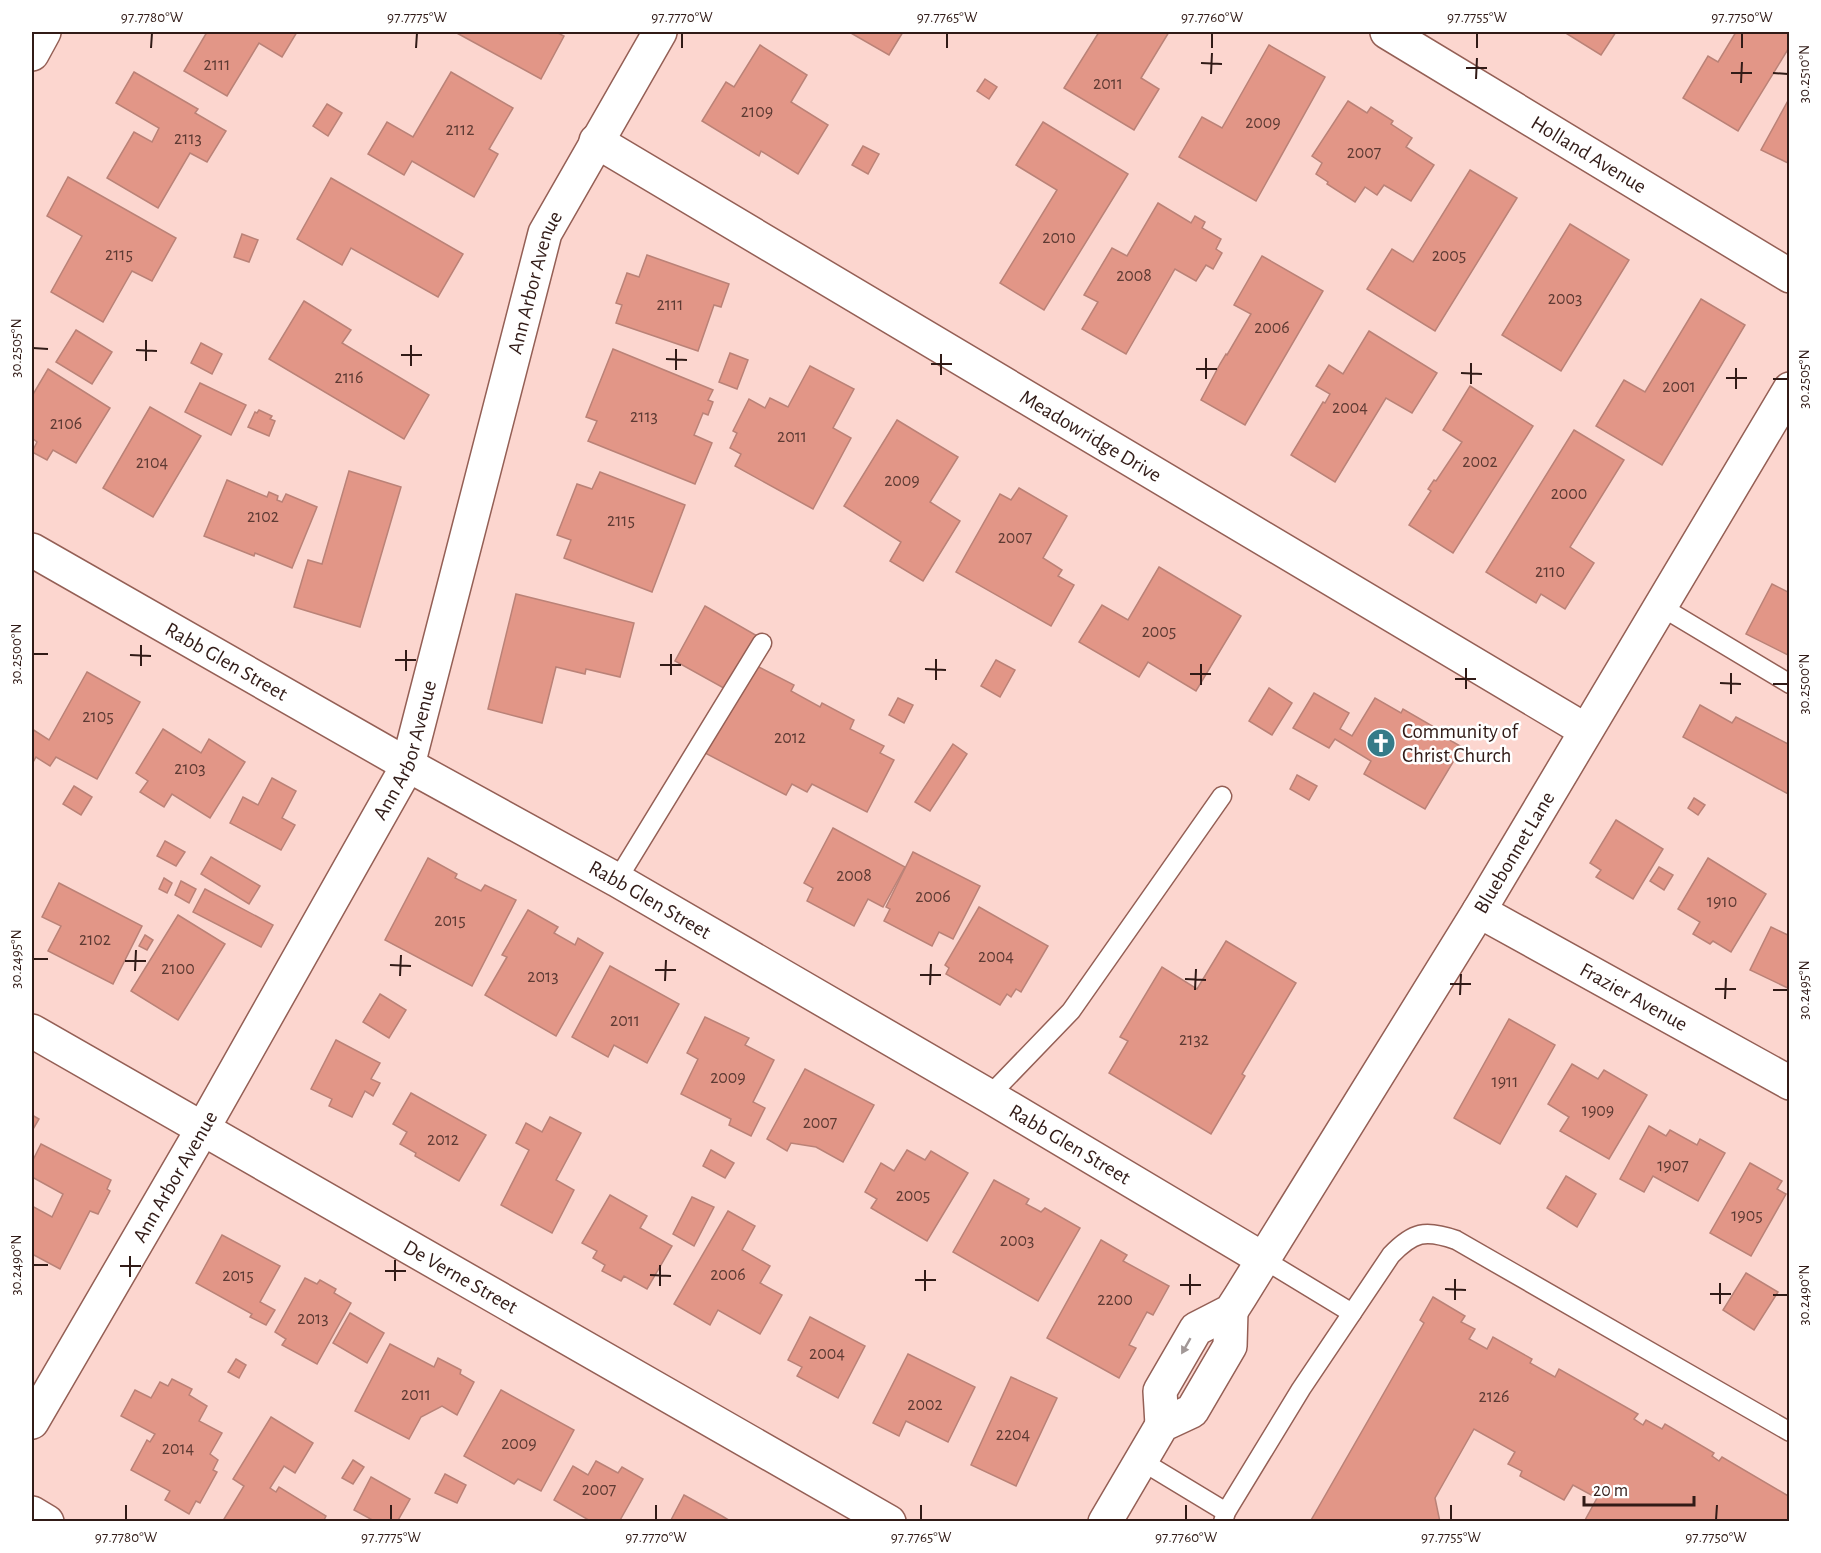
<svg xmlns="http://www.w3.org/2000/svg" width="1821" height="1553" font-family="'Alegreya Sans',sans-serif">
	<rect width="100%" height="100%" fill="#fcd6cf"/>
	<g fill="#e29687" stroke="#ba8277" stroke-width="1.5">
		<polygon points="207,32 297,32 282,57 259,43 227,96 184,71"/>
		<polygon points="455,32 556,32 564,36 541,79"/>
		<polygon points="849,32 903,32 889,55"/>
		<polygon points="1099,32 1169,32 1141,78 1159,89 1134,130 1064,88"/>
		<polygon points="1564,32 1616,32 1601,55"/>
		<polygon points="1736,32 1790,32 1790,46 1738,131 1683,98 1708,56 1718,62"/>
		<polygon points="760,45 807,75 791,102 828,125 798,174 761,151 759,156 702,121 726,82 734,87"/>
		<polygon points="1269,45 1325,77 1256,201 1179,157 1202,117 1222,128"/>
		<polygon points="134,72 198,109 195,113 226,131 207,162 190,153 158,208 107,178 134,132 152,142 159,128 116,103"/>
		<polygon points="451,72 513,108 489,149 498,154 474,197 412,161 404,175 368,154 387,122 413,137"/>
		<polygon points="985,79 997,87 989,99 977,91"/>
		<polygon points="1790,97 1790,164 1761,150"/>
		<polygon points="1348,101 1367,113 1371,107 1393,121 1391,124 1412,138 1406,147 1434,165 1411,201 1384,185 1377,195 1365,187 1355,202 1327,184 1328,182 1316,174 1322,163 1312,156"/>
		<polygon points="327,104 342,113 328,136 313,126"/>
		<polygon points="1043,122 1128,174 1044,310 1000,283 1057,190 1016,165"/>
		<polygon points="863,146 879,154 868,174 852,165"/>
		<polygon points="1470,170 1517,198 1435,331 1367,289 1392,249 1413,262"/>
		<polygon points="68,177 176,238 152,281 132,271 103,322 51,292 82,236 47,216"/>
		<polygon points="331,178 463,254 438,297 351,248 342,265 297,239"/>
		<polygon points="1158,203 1191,223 1195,216 1205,222 1202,228 1221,239 1216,249 1222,253 1213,269 1206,265 1196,281 1175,269 1126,354 1082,329 1098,302 1084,295 1112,248 1127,256"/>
		<polygon points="1570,224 1629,260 1561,371 1502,335"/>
		<polygon points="242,234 258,240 249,262 234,257"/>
		<polygon points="647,255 729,284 721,307 714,305 698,351 616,323 622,305 616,303 627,273 639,277"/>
		<polygon points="1262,256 1323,291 1245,425 1201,400 1220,364 1226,354 1227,355 1251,314 1234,305"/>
		<polygon points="1701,299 1745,325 1662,465 1596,426 1624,380 1645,392"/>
		<polygon points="304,301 351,330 342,343 429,395 404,439 269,359"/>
		<polygon points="76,330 112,352 92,384 56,362"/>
		<polygon points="1369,331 1437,373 1412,413 1386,398 1335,482 1291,455 1323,402 1325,403 1330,394 1316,386 1329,365 1343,374"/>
		<polygon points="201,343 222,354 212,374 191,363"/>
		<polygon points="613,349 713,390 708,400 713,402 708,415 703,413 694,435 712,443 695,484 588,441 597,421 586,417"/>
		<polygon points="730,353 748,360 737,389 719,382"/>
		<polygon points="810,366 854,389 833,428 851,438 813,509 735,466 741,454 730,448 737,433 733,431 749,399 765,408 770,398 788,407"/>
		<polygon points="48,369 110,408 76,463 53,450 47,460 32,452 37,442 32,438 32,396"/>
		<polygon points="200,383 246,405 231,435 185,412"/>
		<polygon points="1470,386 1533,426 1453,553 1409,525 1431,491 1428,489 1434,480 1436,481 1462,442 1443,430"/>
		<polygon points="150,407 201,436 153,517 103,488"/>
		<polygon points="259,410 272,416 270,419 275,421 269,436 248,427 255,412 257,413"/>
		<polygon points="897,420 958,457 930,502 960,521 923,581 890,561 901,542 844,506"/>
		<polygon points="1574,430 1624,460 1570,547 1594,563 1565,609 1541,594 1536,603 1486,572"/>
		<polygon points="349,471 401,487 360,627 294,607 308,560 322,564"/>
		<polygon points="600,472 685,505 652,592 564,558 571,540 557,535 577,484 592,489"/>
		<polygon points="227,480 267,497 269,492 278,496 277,500 282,502 286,494 317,507 292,568 255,553 254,556 204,536"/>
		<polygon points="1019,488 1067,516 1043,558 1062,570 1058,576 1074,585 1051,626 956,572 1000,494 1011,500"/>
		<polygon points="1159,567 1241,616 1196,691 1148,662 1139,677 1079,642 1102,605 1128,620"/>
		<polygon points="1772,584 1790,593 1790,656 1746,634"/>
		<polygon points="516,594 634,623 620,677 586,669 585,674 556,667 542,723 488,709"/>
		<polygon points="705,606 759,637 729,691 675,661"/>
		<polygon points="996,660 1015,670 1000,697 981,686"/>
		<polygon points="751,663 794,685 791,691 820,707 822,703 854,720 850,729 884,746 880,753 894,760 867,812 812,784 807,792 792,784 786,795 705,753"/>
		<polygon points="87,672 140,702 97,779 56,757 50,766 36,757 32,764 32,729 49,740"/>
		<polygon points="1269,688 1292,703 1272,735 1249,721"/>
		<polygon points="1314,693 1349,713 1340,729 1352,736 1375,698 1401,713 1403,709 1434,727 1432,730 1462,747 1425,809 1364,774 1371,761 1335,739 1329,748 1293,728"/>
		<polygon points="898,698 913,705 904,723 889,715"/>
		<polygon points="1700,705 1732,723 1736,717 1790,745 1790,795 1683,737"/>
		<polygon points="163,729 201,753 209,739 245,762 210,818 172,794 164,807 140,792 148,781 136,773"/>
		<polygon points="953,744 967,754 930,811 915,802"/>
		<polygon points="1297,775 1317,786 1309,800 1290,789"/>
		<polygon points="272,778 296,791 282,818 295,825 281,850 230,823 243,797 258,805"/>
		<polygon points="74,786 92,797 81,815 63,804"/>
		<polygon points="1694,798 1705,805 1698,815 1688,808"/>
		<polygon points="1616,820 1663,849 1633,899 1596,877 1601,870 1590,863"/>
		<polygon points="833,828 905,867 883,907 868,899 854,926 807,901 813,888 804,883"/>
		<polygon points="165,841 185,852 176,866 157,856"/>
		<polygon points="913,852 980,886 953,939 939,932 932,946 884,921 890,909 886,907"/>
		<polygon points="211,857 260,886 249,904 201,874"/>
		<polygon points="428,858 457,874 455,878 481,891 485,885 516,900 472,986 385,940"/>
		<polygon points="1708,858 1766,894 1731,952 1713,941 1710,944 1693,934 1700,922 1678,909"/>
		<polygon points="1659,867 1673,875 1664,890 1650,881"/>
		<polygon points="164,878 172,883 167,893 159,889"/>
		<polygon points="181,881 196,889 189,903 175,895"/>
		<polygon points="59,883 142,926 113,984 48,951 61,926 42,917"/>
		<polygon points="205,889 273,925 261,947 193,912"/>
		<polygon points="979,907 1048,946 1021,992 1016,989 1011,997 1007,994 1000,1005 946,974 949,968 945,965"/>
		<polygon points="528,910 558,927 554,933 575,945 578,938 603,953 556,1036 485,995 507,957 502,955"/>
		<polygon points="178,915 225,944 178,1020 131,991"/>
		<polygon points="1771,927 1790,936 1790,989 1750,970"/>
		<polygon points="145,935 153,940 147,950 139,946"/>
		<polygon points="1226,941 1296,983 1242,1074 1245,1076 1211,1134 1109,1073 1128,1041 1120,1037 1162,967 1197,989"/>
		<polygon points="610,966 679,1004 647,1063 614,1045 608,1057 572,1037"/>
		<polygon points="380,994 406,1010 389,1038 363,1022"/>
		<polygon points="705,1017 749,1038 745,1045 774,1060 753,1102 765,1108 751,1136 729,1125 731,1119 681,1094 698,1059 687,1053"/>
		<polygon points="1509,1019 1555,1045 1500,1144 1454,1118"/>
		<polygon points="336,1040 380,1063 371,1079 380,1083 373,1096 365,1091 352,1117 329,1106 332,1099 311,1089"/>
		<polygon points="1572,1064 1598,1079 1604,1070 1647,1095 1609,1159 1560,1131 1569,1117 1548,1104"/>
		<polygon points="805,1069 874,1105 843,1162 816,1147 791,1143 787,1151 767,1139"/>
		<polygon points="411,1093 486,1135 459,1181 415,1156 416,1153 400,1144 407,1132 393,1124"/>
		<polygon points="32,1115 39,1119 32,1131"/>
		<polygon points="550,1117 581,1133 556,1180 574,1190 552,1233 501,1205 529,1150 516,1143 526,1123 542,1132"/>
		<polygon points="1649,1126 1666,1136 1670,1130 1697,1145 1700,1139 1725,1153 1698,1201 1653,1176 1644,1192 1620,1179"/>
		<polygon points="41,1144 111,1180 107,1189 110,1191 98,1214 90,1211 60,1269 32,1254 32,1206 52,1217 63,1194 32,1177 32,1162"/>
		<polygon points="711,1150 734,1163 725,1178 703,1166"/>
		<polygon points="907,1150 925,1160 931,1151 968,1173 927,1241 871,1208 877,1199 865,1192 881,1163 894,1171"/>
		<polygon points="1750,1163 1782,1181 1777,1189 1786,1194 1751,1256 1710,1233"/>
		<polygon points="1566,1176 1596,1194 1577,1227 1547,1208"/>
		<polygon points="994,1180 1029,1199 1026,1204 1041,1212 1045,1208 1080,1228 1038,1301 953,1252"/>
		<polygon points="610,1195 647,1216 640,1228 672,1246 647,1289 624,1276 621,1281 602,1271 605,1265 593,1258 597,1251 582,1243"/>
		<polygon points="692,1197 714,1207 694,1246 673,1234"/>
		<polygon points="728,1211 755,1226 742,1250 770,1266 760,1283 782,1295 760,1334 718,1310 710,1325 674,1304"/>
		<polygon points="222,1235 280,1266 260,1302 275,1310 266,1325 250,1317 252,1314 196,1283"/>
		<polygon points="1101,1240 1127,1255 1123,1261 1169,1286 1153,1315 1147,1312 1129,1345 1136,1348 1119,1378 1047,1338"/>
		<polygon points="1746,1273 1778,1292 1754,1330 1723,1310"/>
		<polygon points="305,1278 317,1284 320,1280 336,1289 334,1293 351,1303 317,1364 282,1345 286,1339 275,1332"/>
		<polygon points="1433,1297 1465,1316 1461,1322 1475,1329 1469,1339 1487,1349 1493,1337 1532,1359 1530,1363 1555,1377 1559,1369 1638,1414 1634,1419 1643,1425 1646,1420 1662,1429 1665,1424 1714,1453 1712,1456 1719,1461 1722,1457 1790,1497 1790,1522 1584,1522 1597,1498 1573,1485 1564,1500 1520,1476 1522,1471 1508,1464 1515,1452 1474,1429 1435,1498 1440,1522 1310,1522 1424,1323 1420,1320"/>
		<polygon points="350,1313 384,1333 367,1363 333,1343"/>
		<polygon points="810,1317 865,1346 838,1398 797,1376 802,1367 788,1360"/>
		<polygon points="390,1344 434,1367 438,1358 461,1370 460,1374 474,1382 457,1415 442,1406 421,1417 409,1439 355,1411"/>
		<polygon points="908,1354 975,1387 948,1442 906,1421 899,1436 873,1423"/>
		<polygon points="236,1359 246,1365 239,1378 228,1372"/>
		<polygon points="1011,1377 1057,1398 1016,1486 971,1465"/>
		<polygon points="172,1379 192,1389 189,1395 207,1406 199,1421 222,1433 210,1454 218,1460 213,1470 217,1472 200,1503 196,1501 189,1514 165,1500 170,1491 131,1470 147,1440 150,1442 155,1434 121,1416 135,1390 151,1398 160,1382 168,1386"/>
		<polygon points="501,1390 574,1430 541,1491 518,1479 514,1484 464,1456"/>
		<polygon points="271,1417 313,1443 295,1473 284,1466 270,1488 276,1492 279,1487 326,1516 323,1522 228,1522 224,1519 244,1486 233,1479"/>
		<polygon points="353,1460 364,1467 353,1484 342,1478"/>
		<polygon points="596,1461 618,1473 622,1467 643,1479 619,1522 592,1522 554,1500 573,1466 588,1475"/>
		<polygon points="445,1474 466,1485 457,1503 435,1493"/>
		<polygon points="371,1477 410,1499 397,1522 376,1522 354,1510"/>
		<polygon points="684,1495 722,1516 732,1522 670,1522"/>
	</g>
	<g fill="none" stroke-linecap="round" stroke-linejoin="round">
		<g stroke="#945f55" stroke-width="21">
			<g id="service">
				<polyline points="1660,606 1790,684"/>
				<polyline points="617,880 762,643"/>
				<polyline points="989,1096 1071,1011 1222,796"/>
				<polyline points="1263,1259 1352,1313"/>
				<polyline points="1140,1460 1226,1512"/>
				<path d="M 1223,1522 L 1226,1512 L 1301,1389 L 1391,1255 C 1413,1232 1425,1229 1456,1240 L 1790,1432"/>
			</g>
		</g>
		<g stroke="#945f55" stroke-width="36">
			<g id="minor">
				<path id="s1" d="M 1387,32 L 1790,276"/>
				<polyline points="32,54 44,32"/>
				<path id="s2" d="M 596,141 L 1585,730"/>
				<path id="s3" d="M 32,550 L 408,765 L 617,880 L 989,1096 L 1263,1259"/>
				<path id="s4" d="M 1479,911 L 1790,1083"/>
				<path id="s5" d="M 32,1031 L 889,1522"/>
				<path id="s6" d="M 32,1422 L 202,1130 L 408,765 L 545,233 L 660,32"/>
				<polyline points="32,1513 47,1522"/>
			</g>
		</g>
		<g stroke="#945f55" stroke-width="36">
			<g id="tertiary">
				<path id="s7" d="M 1162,1425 L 1160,1391 L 1196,1329 L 1231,1311 L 1240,1297 L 1479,911 L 1790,389"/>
				<polyline points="1105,1522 1162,1425 1192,1411 1230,1346 1231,1311"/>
			</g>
		</g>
		<use href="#service" stroke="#fff" stroke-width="18"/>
		<use href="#minor" stroke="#fff" stroke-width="33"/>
		<use href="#tertiary" stroke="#fff" stroke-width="33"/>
	</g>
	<defs><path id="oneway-solid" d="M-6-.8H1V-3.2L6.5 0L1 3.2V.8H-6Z" transform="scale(1.5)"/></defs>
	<use fill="#a29897" href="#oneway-solid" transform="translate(1186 1346) rotate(120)"/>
	<path fill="none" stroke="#311b17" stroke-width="2" d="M 151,48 L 152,33M 416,48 L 417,33M 682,48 L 682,33M 947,48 L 947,33M 1212,48 L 1212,33M 1477,48 L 1477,33M 1742,48 L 1742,33M 1201,63 L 1222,64M 1466,68 L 1487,68M 1731,73 L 1752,73M 1773,73 L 1788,74M 1211,74 L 1212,53M 1476,79 L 1477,58M 1741,83 L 1742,62M 33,348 L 48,349M 136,350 L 157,351M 401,355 L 422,355M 666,359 L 687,360M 146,361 L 146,340M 931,364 L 952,364M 411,366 L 411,345M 1196,369 L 1217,369M 676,370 L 676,349M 1461,373 L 1482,374M 941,375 L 941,354M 1726,378 L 1747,378M 1206,379 L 1206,358M 1773,379 L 1788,379M 1471,384 L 1471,363M 1736,389 L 1736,368M 33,654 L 48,654M 130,655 L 151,656M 395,660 L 416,660M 660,665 L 681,665M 141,666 L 141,645M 925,669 L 946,670M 406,671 L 406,650M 1190,674 L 1211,674M 671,675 L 671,654M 1455,679 L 1476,679M 936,680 L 936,659M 1720,683 L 1741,684M 1773,684 L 1788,684M 1201,685 L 1201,664M 1466,689 L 1466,668M 1731,694 L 1731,673M 33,959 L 48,959M 125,961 L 146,961M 390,965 L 411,966M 655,970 L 676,970M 135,971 L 136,950M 920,975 L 941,975M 400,976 L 401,955M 1185,979 L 1206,980M 665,981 L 666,960M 1450,984 L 1471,984M 930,985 L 931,964M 1715,989 L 1736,989M 1195,990 L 1196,969M 1773,990 L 1788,990M 1460,995 L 1461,974M 1725,999 L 1726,978M 33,1265 L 48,1265M 120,1266 L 141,1266M 385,1271 L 406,1271M 650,1275 L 671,1276M 130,1277 L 130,1256M 915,1280 L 936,1280M 395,1281 L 395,1260M 1180,1285 L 1201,1285M 660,1286 L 660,1265M 1445,1289 L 1466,1290M 925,1291 L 925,1270M 1710,1294 L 1731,1294M 1190,1295 L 1190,1274M 1773,1295 L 1788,1295M 1455,1300 L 1455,1279M 1720,1304 L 1720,1283M 126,1520 L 126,1505M 391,1520 L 391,1505M 656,1520 L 656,1505M 921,1520 L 921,1505M 1186,1520 L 1186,1505M 1451,1520 L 1451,1505M 1716,1520 L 1717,1505"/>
	<defs>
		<g id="church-disc" transform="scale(1.5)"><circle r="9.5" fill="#357b88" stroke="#fff"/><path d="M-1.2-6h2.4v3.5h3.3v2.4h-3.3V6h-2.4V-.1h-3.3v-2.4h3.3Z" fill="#fff"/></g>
	</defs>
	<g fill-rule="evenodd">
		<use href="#church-disc" x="1381" y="743"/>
	</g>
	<g text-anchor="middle" stroke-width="5" stroke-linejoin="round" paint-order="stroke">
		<g font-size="18" fill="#5d3a33">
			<text x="217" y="70">2111</text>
			<text x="1108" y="89">2011</text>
			<text x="757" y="117">2109</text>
			<text x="1263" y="128">2009</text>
			<text x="460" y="135">2112</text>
			<text x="188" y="144">2113</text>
			<text x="1364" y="158">2007</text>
			<text x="1059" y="243">2010</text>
			<text x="119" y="260">2115</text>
			<text x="1449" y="261">2005</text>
			<text x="1134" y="281">2008</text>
			<text x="1565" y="304">2003</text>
			<text x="670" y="310">2111</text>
			<text x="1272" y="333">2006</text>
			<text x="349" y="383">2116</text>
			<text x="1679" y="392">2001</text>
			<text x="1350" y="413">2004</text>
			<text x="644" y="422">2113</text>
			<text x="66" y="429">2106</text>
			<text x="792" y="442">2011</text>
			<text x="1480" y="467">2002</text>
			<text x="152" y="468">2104</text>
			<text x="902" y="486">2009</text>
			<text x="1569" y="499">2000</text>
			<text x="263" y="522">2102</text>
			<text x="621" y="526">2115</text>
			<text x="1015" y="543">2007</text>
			<text x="1550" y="577">2110</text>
			<text x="1159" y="637">2005</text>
			<text x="98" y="722">2105</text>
			<text x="790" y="743">2012</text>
			<text x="190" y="774">2103</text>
			<text x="854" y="881">2008</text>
			<text x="933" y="902">2006</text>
			<text x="1722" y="907">1910</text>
			<text x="450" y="926">2015</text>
			<text x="95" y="945">2102</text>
			<text x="996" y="962">2004</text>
			<text x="178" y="974">2100</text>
			<text x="543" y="982">2013</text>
			<text x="625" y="1026">2011</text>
			<text x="1194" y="1045">2132</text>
			<text x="728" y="1083">2009</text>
			<text x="1505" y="1087">1911</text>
			<text x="1598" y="1116">1909</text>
			<text x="820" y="1128">2007</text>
			<text x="443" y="1145">2012</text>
			<text x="1673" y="1171">1907</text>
			<text x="913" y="1201">2005</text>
			<text x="1747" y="1221">1905</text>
			<text x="1017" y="1246">2003</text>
			<text x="728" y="1280">2006</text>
			<text x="238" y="1281">2015</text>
			<text x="1115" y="1305">2200</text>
			<text x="313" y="1324">2013</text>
			<text x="827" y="1359">2004</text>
			<text x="416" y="1400">2011</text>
			<text x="1494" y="1402">2126</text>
			<text x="925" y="1410">2002</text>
			<text x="1013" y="1440">2204</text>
			<text x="519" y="1449">2009</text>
			<text x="178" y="1454">2014</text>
			<text x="599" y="1495">2007</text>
		</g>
		<g font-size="21" fill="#311b17" stroke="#fff">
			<text dy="7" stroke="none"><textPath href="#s1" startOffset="236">Holland Avenue</textPath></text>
			<text dy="7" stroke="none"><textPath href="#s6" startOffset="1256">Ann Arbor Avenue</textPath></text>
			<text dy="7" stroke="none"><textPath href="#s2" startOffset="576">Meadowridge Drive</textPath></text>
			<text dy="7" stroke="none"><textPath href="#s3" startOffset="224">Rabb Glen Street</textPath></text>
			<text dy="7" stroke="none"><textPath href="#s6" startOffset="770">Ann Arbor Avenue</textPath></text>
			<text dy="7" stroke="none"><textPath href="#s7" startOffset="684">Bluebonnet Lane</textPath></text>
			<text dy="7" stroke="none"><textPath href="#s3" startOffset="710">Rabb Glen Street</textPath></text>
			<text dy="7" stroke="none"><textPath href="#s4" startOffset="177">Frazier Avenue</textPath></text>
			<text dy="7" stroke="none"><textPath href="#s3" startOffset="1196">Rabb Glen Street</textPath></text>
			<text dy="7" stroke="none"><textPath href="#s6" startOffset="284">Ann Arbor Avenue</textPath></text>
			<text dy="7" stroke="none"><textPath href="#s5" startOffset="494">De Verne Street</textPath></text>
		</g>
		<g font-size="21" fill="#311b17" stroke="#fff" text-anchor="start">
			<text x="1402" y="738">Community of<tspan x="1402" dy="24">Christ Church</tspan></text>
		</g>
	</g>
	<rect width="1821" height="1553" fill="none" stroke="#ffffff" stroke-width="66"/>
	<path d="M1584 1496v9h110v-9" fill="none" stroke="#311b17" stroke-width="3"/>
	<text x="1593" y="1496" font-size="18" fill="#311b17" stroke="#ffffff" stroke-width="4.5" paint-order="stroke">20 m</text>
	<rect x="33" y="33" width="1755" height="1487" fill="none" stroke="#311b17" stroke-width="2"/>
	<g font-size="15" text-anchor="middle" fill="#311b17">
		<text x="152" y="22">97.7780°W</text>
		<text x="417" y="22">97.7775°W</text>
		<text x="682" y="22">97.7770°W</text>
		<text x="947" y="22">97.7765°W</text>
		<text x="1212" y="22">97.7760°W</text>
		<text x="1477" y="22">97.7755°W</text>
		<text x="1742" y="22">97.7750°W</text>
		<text transform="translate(1804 74) rotate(-90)" y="5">30.2510°N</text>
		<text transform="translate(16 348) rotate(-90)" y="5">30.2505°N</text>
		<text transform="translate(1804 379) rotate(-90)" y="5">30.2505°N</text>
		<text transform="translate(16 654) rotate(-90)" y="5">30.2500°N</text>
		<text transform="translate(1804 684) rotate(-90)" y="5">30.2500°N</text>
		<text transform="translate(16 959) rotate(-90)" y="5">30.2495°N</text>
		<text transform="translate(1804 990) rotate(-90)" y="5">30.2495°N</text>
		<text transform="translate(16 1265) rotate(-90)" y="5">30.2490°N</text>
		<text transform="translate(1804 1295) rotate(-90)" y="5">30.2490°N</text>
		<text x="126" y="1542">97.7780°W</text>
		<text x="391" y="1542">97.7775°W</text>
		<text x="656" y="1542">97.7770°W</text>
		<text x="921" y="1542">97.7765°W</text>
		<text x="1186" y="1542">97.7760°W</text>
		<text x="1451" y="1542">97.7755°W</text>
		<text x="1716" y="1542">97.7750°W</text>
	</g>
</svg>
